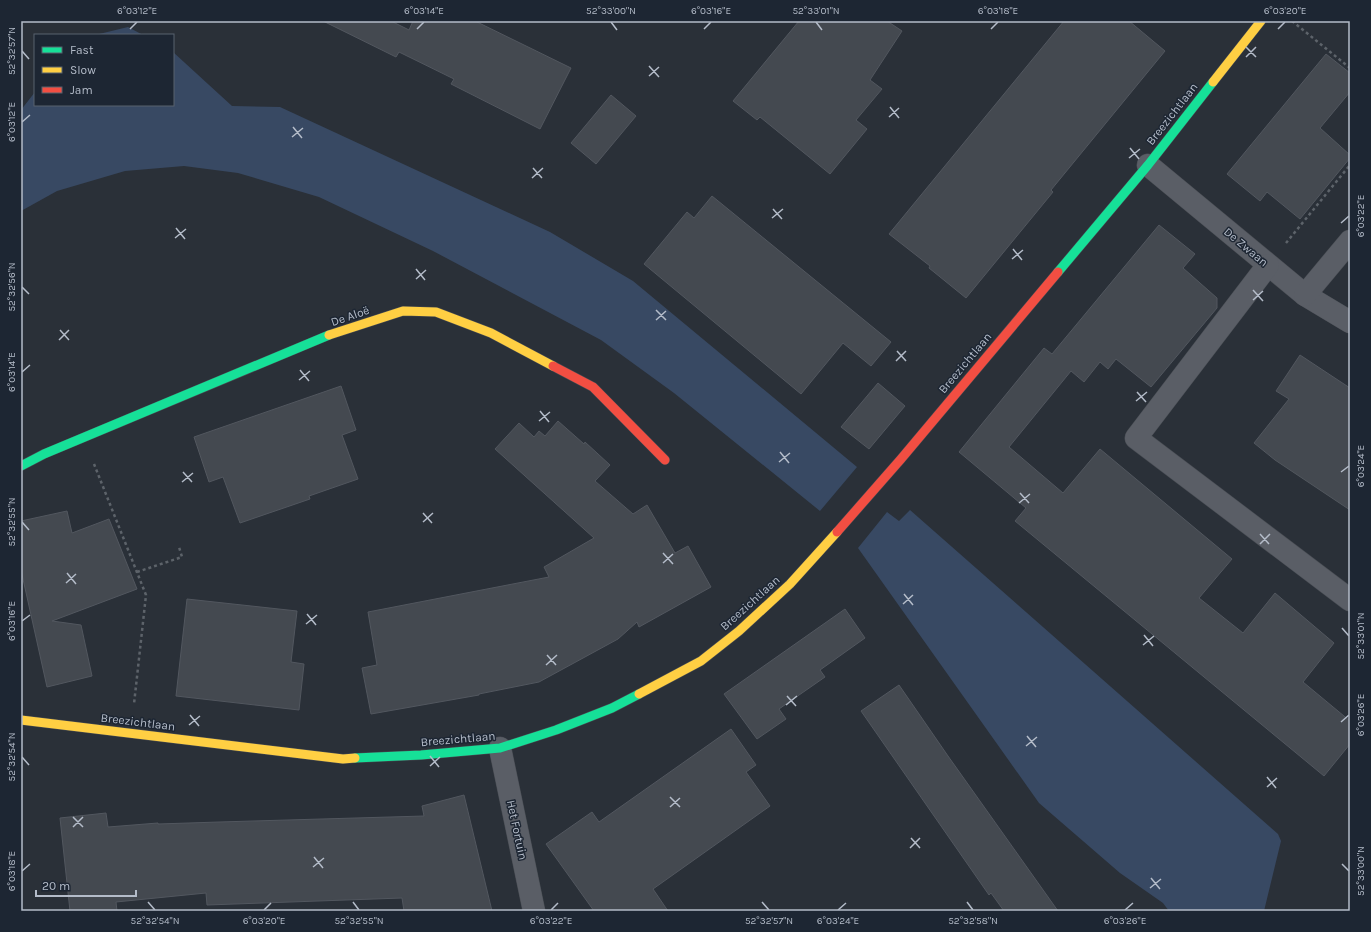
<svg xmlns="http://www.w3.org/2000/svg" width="1371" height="932" font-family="Karla,sans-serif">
	<rect width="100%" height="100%" fill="#2a3038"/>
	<g fill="#384963">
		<polygon points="128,27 143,35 95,35"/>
		<polygon points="173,52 232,106 280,107 550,232 633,281 857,467 820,511 674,393 601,340 433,251 319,197 238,173 184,166 125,171 57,191 21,211 21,110 35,92 35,105 173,105"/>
		<polygon points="910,510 1278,834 1281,841 1264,911 1169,911 1163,903 1120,873 1039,803 858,548 887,512 899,521"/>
	</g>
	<g fill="#444950" stroke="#52575f">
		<polygon points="323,21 391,21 409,30 413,21 475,21 571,68 540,129 451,84 454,79 399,52 396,57"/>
		<polygon points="799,21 887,21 902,31 870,80 882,89 856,120 867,129 830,174 760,117 757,120 733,101"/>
		<polygon points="1064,21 1129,21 1165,51 1051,190 1053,192 966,298 929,268 930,266 889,234"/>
		<polygon points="1326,54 1350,73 1350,92 1320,128 1350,155 1350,158 1300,219 1267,192 1260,201 1227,174"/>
		<polygon points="611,95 636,116 596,164 571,143"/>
		<polygon points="712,196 891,342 871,366 843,343 801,394 644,264 687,212 694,218"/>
		<polygon points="1159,225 1195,254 1183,268 1217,298 1217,308 1151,387 1116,359 1108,369 1100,362 1084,382 1071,371 1009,447 1063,493 1100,449 1232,559 1199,598 1243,633 1275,593 1334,643 1303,682 1350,721 1350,744 1324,776 1015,521 1026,508 959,452 1044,348 1052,354"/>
		<polygon points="1300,355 1350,388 1350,510 1275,460 1254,443 1289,399 1276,391"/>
		<polygon points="878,383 905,406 869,449 841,427"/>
		<polygon points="341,386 356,430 342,435 358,479 309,496 310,499 240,523 223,477 209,482 194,437"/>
		<polygon points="558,421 584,444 585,442 610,465 595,481 633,514 647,505 675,553 688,546 711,587 639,627 637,622 618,639 539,682 479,694 479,695 371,714 362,668 377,665 368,612 549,577 544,567 594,538 495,449 519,423 534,437 539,431 545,436"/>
		<polygon points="67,511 72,533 109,519 137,589 52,621 81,625 92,676 47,687 21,570 21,521"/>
		<polygon points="187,599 297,611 291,662 304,664 299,710 176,696"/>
		<polygon points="845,609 865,638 820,670 825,677 779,709 786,719 757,739 724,694"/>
		<polygon points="899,685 948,756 1058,911 1004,911 991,893 989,895 861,711"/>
		<polygon points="731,729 756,765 746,772 770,806 653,889 668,911 594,911 546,844 592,812 599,822"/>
		<polygon points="464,795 492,911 404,911 402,898 207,905 206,893 116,902 117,911 70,911 60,818 106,813 108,827 158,823 158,824 219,822 424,816 422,806"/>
	</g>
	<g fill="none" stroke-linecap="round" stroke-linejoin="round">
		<g stroke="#484c53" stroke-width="23">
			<g id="street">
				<polyline points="1148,165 1305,295 1350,322"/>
				<polyline points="1268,265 1136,438 1350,600"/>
				<polyline points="1305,295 1350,241"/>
				<polyline points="500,748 534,911"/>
			</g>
		</g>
		<g stroke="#484c53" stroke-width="10">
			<g id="fast">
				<polyline points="1058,272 1148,165 1213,82"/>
				<polyline points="21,466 44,454 329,335"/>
				<polyline points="355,758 421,755 500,748 556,730 612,708 639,694"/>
			</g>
		</g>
		<g stroke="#484c53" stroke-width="10">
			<g id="slow">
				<polyline points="1213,82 1261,21"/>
				<polyline points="329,335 403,311 436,312 491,333 553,366"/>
				<polyline points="639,694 701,661 739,631 790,584 837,532"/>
				<polyline points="21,720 343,759 355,758"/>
			</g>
		</g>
		<g stroke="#484c53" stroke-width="10">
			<g id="jam">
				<polyline points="553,366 593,387 665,460"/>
				<polyline points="837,532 901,459 1058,272"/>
			</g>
		</g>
		<g stroke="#5d636a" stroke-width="2.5" stroke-dasharray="3 3" stroke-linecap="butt">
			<polyline points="1292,21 1350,68"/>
			<polyline points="1286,243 1350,165"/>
			<polyline points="94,464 146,595 134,704"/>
			<polyline points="137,572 182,557 179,547"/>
		</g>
		<use href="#street" stroke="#5a5e66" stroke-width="22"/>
		<use href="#fast" stroke="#16e098" stroke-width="9"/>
		<use href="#slow" stroke="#ffcf43" stroke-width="9"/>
		<use href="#jam" stroke="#f24e42" stroke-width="9"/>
	</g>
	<path fill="none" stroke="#b4bcc9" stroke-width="1.5" d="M 611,22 L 617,30M 816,22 L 822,30M 130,29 L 137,22M 417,29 L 424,22M 704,29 L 711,22M 991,29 L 998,22M 1278,29 L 1285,22M 1246,47 L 1256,57M 22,51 L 29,59M 1246,57 L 1256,47M 649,66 L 659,77M 649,76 L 659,67M 890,107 L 899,118M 889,117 L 899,108M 22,122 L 30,115M 293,127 L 302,138M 292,137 L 303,128M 1130,148 L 1139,159M 1129,158 L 1140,149M 533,168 L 542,178M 532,178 L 543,168M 773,209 L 782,219M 772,218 L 783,209M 1341,223 L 1349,216M 176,228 L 185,239M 175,238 L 186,229M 1013,249 L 1022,260M 1012,259 L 1023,250M 416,269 L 425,280M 416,279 L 426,270M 22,287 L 29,294M 1253,290 L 1263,301M 1253,300 L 1263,291M 656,310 L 666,320M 656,320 L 666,311M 60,330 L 69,340M 59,340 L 69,330M 897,351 L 906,361M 896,361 L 906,351M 300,370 L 309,381M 22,372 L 30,365M 299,380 L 310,371M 1137,392 L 1146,402M 1136,401 L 1147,392M 540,411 L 549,422M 539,421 L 550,412M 780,452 L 789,463M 779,462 L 790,453M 183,472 L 192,482M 1341,472 L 1349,466M 182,482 L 193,473M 1020,493 L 1029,503M 1019,503 L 1030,494M 423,513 L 432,523M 22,522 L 29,530M 423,522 L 433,513M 1260,534 L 1269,544M 1260,544 L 1270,534M 663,553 L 673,564M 663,563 L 673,554M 67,573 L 76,584M 66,583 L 76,574M 904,594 L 913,605M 903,604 L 913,595M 307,614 L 316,625M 22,621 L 30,615M 306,624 L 317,615M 1342,628 L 1349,636M 1144,635 L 1153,646M 1143,645 L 1154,636M 547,655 L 556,665M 546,665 L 557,655M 787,696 L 796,706M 786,705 L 797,696M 190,715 L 199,726M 1341,722 L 1349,715M 189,725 L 200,716M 1027,736 L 1036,747M 1026,746 L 1037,737M 430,756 L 439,767M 22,757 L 29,765M 430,766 L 440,757M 1267,777 L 1276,788M 1267,787 L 1277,778M 670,797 L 680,807M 670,807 L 680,798M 73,817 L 83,827M 73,827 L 83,817M 911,838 L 920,848M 910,848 L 920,838M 314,857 L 323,868M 1342,864 L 1349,871M 313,867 L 324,858M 22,871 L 30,864M 1151,878 L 1160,889M 1150,888 L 1161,879M 148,902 L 155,910M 353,902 L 359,910M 762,902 L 769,910M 967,902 L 973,910M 264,910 L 271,903M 551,910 L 558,903M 838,910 L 846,903M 1125,910 L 1133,903"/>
	<g text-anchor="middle" stroke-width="3" stroke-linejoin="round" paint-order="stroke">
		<g font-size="12" fill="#b4bcc9" stroke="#1d2633">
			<text transform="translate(1172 114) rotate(-52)" y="4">Breezichtlaan</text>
			<text transform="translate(1246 247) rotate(40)" y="4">De Zwaan</text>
			<text transform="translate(350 316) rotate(-19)" y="4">De Aloë</text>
			<text transform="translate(965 363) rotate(-50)" y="4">Breezichtlaan</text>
			<text transform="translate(750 603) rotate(-42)" y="4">Breezichtlaan</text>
			<text transform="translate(138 722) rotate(7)" y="4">Breezichtlaan</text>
			<text transform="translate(458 739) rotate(-5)" y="4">Breezichtlaan</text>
			<text transform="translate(517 830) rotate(78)" y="4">Het Fortuin</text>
		</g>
	</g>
	<rect width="1371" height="932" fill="none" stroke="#1d2633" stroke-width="44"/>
	<rect x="34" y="34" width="140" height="72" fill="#1d2633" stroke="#59626f"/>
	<rect x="42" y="47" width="20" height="6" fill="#16e098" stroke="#59626f"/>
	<text x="70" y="54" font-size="12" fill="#b4bcc9">Fast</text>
	<rect x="42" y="67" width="20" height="6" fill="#ffcf43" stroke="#59626f"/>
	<text x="70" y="74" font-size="12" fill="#b4bcc9">Slow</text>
	<rect x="42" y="87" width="20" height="6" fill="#f24e42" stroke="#59626f"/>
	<text x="70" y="94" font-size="12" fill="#b4bcc9">Jam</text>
	<path d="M36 890v6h100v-6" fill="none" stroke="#b4bcc9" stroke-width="2"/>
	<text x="42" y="890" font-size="12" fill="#b4bcc9" stroke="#1d2633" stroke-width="3" paint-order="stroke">20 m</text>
	<rect x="22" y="22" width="1327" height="888" fill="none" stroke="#b4bcc9" stroke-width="1.5"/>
	<g font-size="10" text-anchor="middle" fill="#b4bcc9">
		<text x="137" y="14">6°03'12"E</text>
		<text x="424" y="14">6°03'14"E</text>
		<text x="611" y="14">52°33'00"N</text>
		<text x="711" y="14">6°03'16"E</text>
		<text x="816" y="14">52°33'01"N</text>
		<text x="998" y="14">6°03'18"E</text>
		<text x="1285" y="14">6°03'20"E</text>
		<text transform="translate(11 51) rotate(-90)" y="4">52°32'57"N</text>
		<text transform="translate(11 122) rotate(-90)" y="4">6°03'12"E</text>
		<text transform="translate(1360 216) rotate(-90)" y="4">6°03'22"E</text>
		<text transform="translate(11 287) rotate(-90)" y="4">52°32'56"N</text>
		<text transform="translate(11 372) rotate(-90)" y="4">6°03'14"E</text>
		<text transform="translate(1360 466) rotate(-90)" y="4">6°03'24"E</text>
		<text transform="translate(11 522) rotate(-90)" y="4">52°32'55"N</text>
		<text transform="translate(11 621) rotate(-90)" y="4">6°03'16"E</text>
		<text transform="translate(1360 636) rotate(-90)" y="4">52°33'01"N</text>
		<text transform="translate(1360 715) rotate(-90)" y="4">6°03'26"E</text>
		<text transform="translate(11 757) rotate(-90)" y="4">52°32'54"N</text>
		<text transform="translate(11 871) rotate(-90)" y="4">6°03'18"E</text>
		<text transform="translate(1360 871) rotate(-90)" y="4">52°33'00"N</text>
		<text x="155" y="924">52°32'54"N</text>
		<text x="264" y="924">6°03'20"E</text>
		<text x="359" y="924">52°32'55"N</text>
		<text x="551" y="924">6°03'22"E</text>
		<text x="769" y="924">52°32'57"N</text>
		<text x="838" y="924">6°03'24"E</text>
		<text x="973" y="924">52°32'58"N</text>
		<text x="1125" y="924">6°03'26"E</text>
	</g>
</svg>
